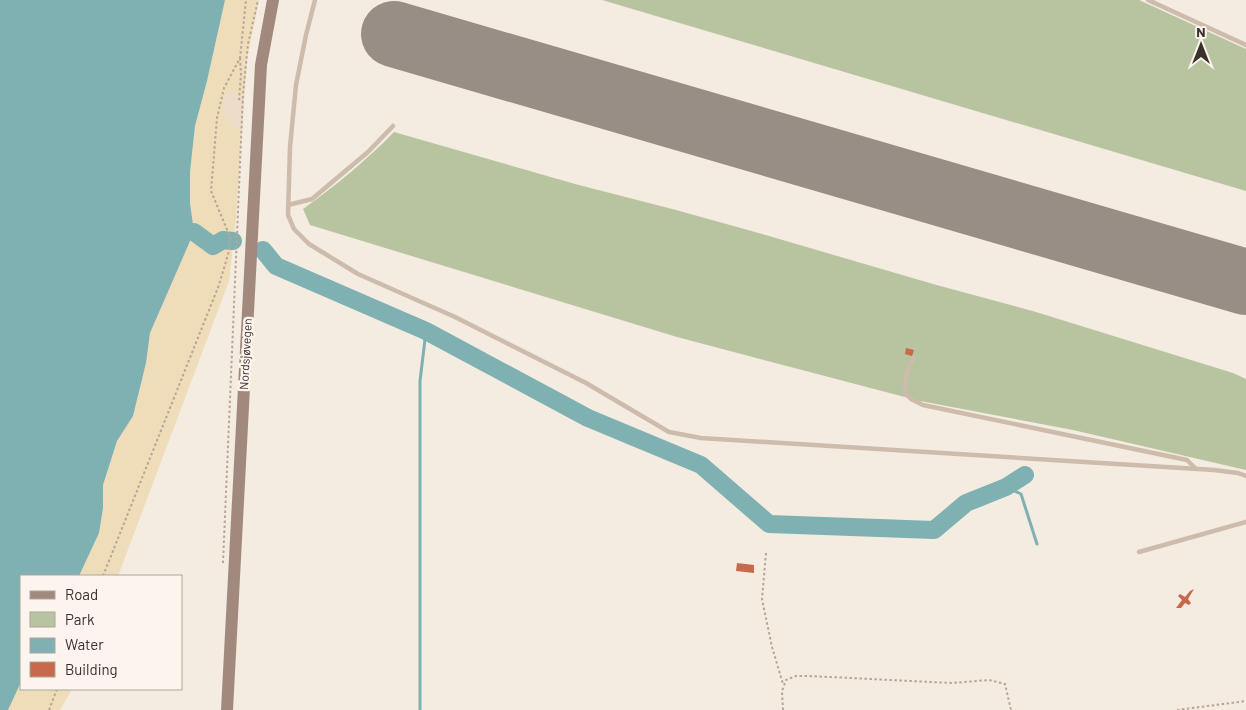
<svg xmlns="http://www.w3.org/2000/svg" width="1246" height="710" font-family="Barlow,sans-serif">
	<rect width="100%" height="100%" fill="#f4ebe1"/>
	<g fill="#b8c4a0">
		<polygon points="602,0 1139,0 1246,49 1246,191"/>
		<path d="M 394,132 L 575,184 L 676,210 L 769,236 L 933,284 L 1036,312 L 1233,373 L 1246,379 L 1246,470 L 1073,430 L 920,401 L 677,337 L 310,225 L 303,209 C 335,186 367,160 394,132 Z"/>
	</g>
	<g fill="#efdcb8">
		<polygon points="225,0 259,0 247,58 236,218 229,281 118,576 79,576 99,533 103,508 103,485 117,441 133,416 146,363 150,333 194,232 190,203 190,172 195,126 207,81"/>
		<polygon points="21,682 21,689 72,689 60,710 8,710"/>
	</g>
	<polygon fill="#ecdcc8" points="227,90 243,94 242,131 237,130 230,123 222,110"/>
	<polygon fill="#7fb0b2" points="0,0 225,0 207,81 195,126 190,172 190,203 194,232 150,333 146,363 133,416 117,441 103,485 103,508 99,533 79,576 21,576 21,682 8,710 0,710"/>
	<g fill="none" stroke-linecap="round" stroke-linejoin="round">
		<g stroke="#7fb0b2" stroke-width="3">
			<polyline points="1006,487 1021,494 1037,544"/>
			<polyline points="420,710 420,381 426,331"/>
		</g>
		<g stroke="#7fb0b2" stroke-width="18">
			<polyline points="194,232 213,246 223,240 233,241"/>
			<polyline points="263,250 276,266 426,331 588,418 701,465 769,524 934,530 966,503 1006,487 1025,475"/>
		</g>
		<polyline stroke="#988e86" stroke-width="66" points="394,34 1246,282"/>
	</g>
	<g fill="#c8694b">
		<polygon points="906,348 914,350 912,356 905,354"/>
		<polygon points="737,563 754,565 754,573 736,571"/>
		<polygon points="1194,589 1188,599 1191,603 1189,605 1185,603 1181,608 1176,608 1182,600 1178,596 1180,594 1185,597 1190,591"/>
	</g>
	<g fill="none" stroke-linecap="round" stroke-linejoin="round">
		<g stroke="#b9a596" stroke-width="2" stroke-dasharray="2.5 2.5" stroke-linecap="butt">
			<polyline points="240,58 241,75 239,99 243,101"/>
			<polyline points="766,553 762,599 772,647 783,684"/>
			<polyline points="223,563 243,94 248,44 258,0"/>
			<polyline points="103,576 219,285 229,251 230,237 211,191 217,118 224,88 240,58 246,0"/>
			<polyline points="49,710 57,689"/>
			<polyline points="783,710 782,691 786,680 796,676 809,676 952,683 989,680 1005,684 1011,710"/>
			<polyline points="1177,710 1246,701"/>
		</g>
		<g stroke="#cdbbac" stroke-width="4.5">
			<polyline points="315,0 306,35 296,85 290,147 288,215 294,229 309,244 358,274 455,317 586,383 669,432 701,438 1214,470 1238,473 1246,476"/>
			<polyline points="1148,0 1246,45"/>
			<polyline points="288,205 312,199 368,152 393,126"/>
			<path d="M 914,358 C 906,368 906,380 905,393 L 911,399 L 923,405 L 1187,460 L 1195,468"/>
			<polyline points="1139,552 1246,522"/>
		</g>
		<polyline stroke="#a18a7d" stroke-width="12" points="227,710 261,65 273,0"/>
	</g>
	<g text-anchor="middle" stroke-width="5" stroke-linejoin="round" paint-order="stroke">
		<g font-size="12" fill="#3b302b" stroke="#fbf5ee">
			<text transform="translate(246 354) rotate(-87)" y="4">Nordsjøvegen</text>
		</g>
	</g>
	<rect x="20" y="575" width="162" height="115" fill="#fbf5ee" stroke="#aea6a0"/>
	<rect x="30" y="591" width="25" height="8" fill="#a18a7d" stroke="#aea6a0"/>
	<text x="65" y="600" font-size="15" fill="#3b302b">Road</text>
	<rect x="30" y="612" width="25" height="15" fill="#b8c4a0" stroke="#aea6a0"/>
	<text x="65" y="625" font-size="15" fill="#3b302b">Park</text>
	<rect x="30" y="638" width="25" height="15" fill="#7fb0b2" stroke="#aea6a0"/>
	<text x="65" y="650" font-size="15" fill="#3b302b">Water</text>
	<rect x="30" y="662" width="25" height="15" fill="#c8694b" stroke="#aea6a0"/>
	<text x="65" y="675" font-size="15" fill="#3b302b">Building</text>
	<g transform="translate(1201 45)" stroke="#fbf5ee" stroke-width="4" paint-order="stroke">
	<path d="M0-4L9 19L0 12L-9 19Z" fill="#3b302b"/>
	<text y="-8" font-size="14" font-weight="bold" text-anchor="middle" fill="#3b302b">N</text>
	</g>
</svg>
